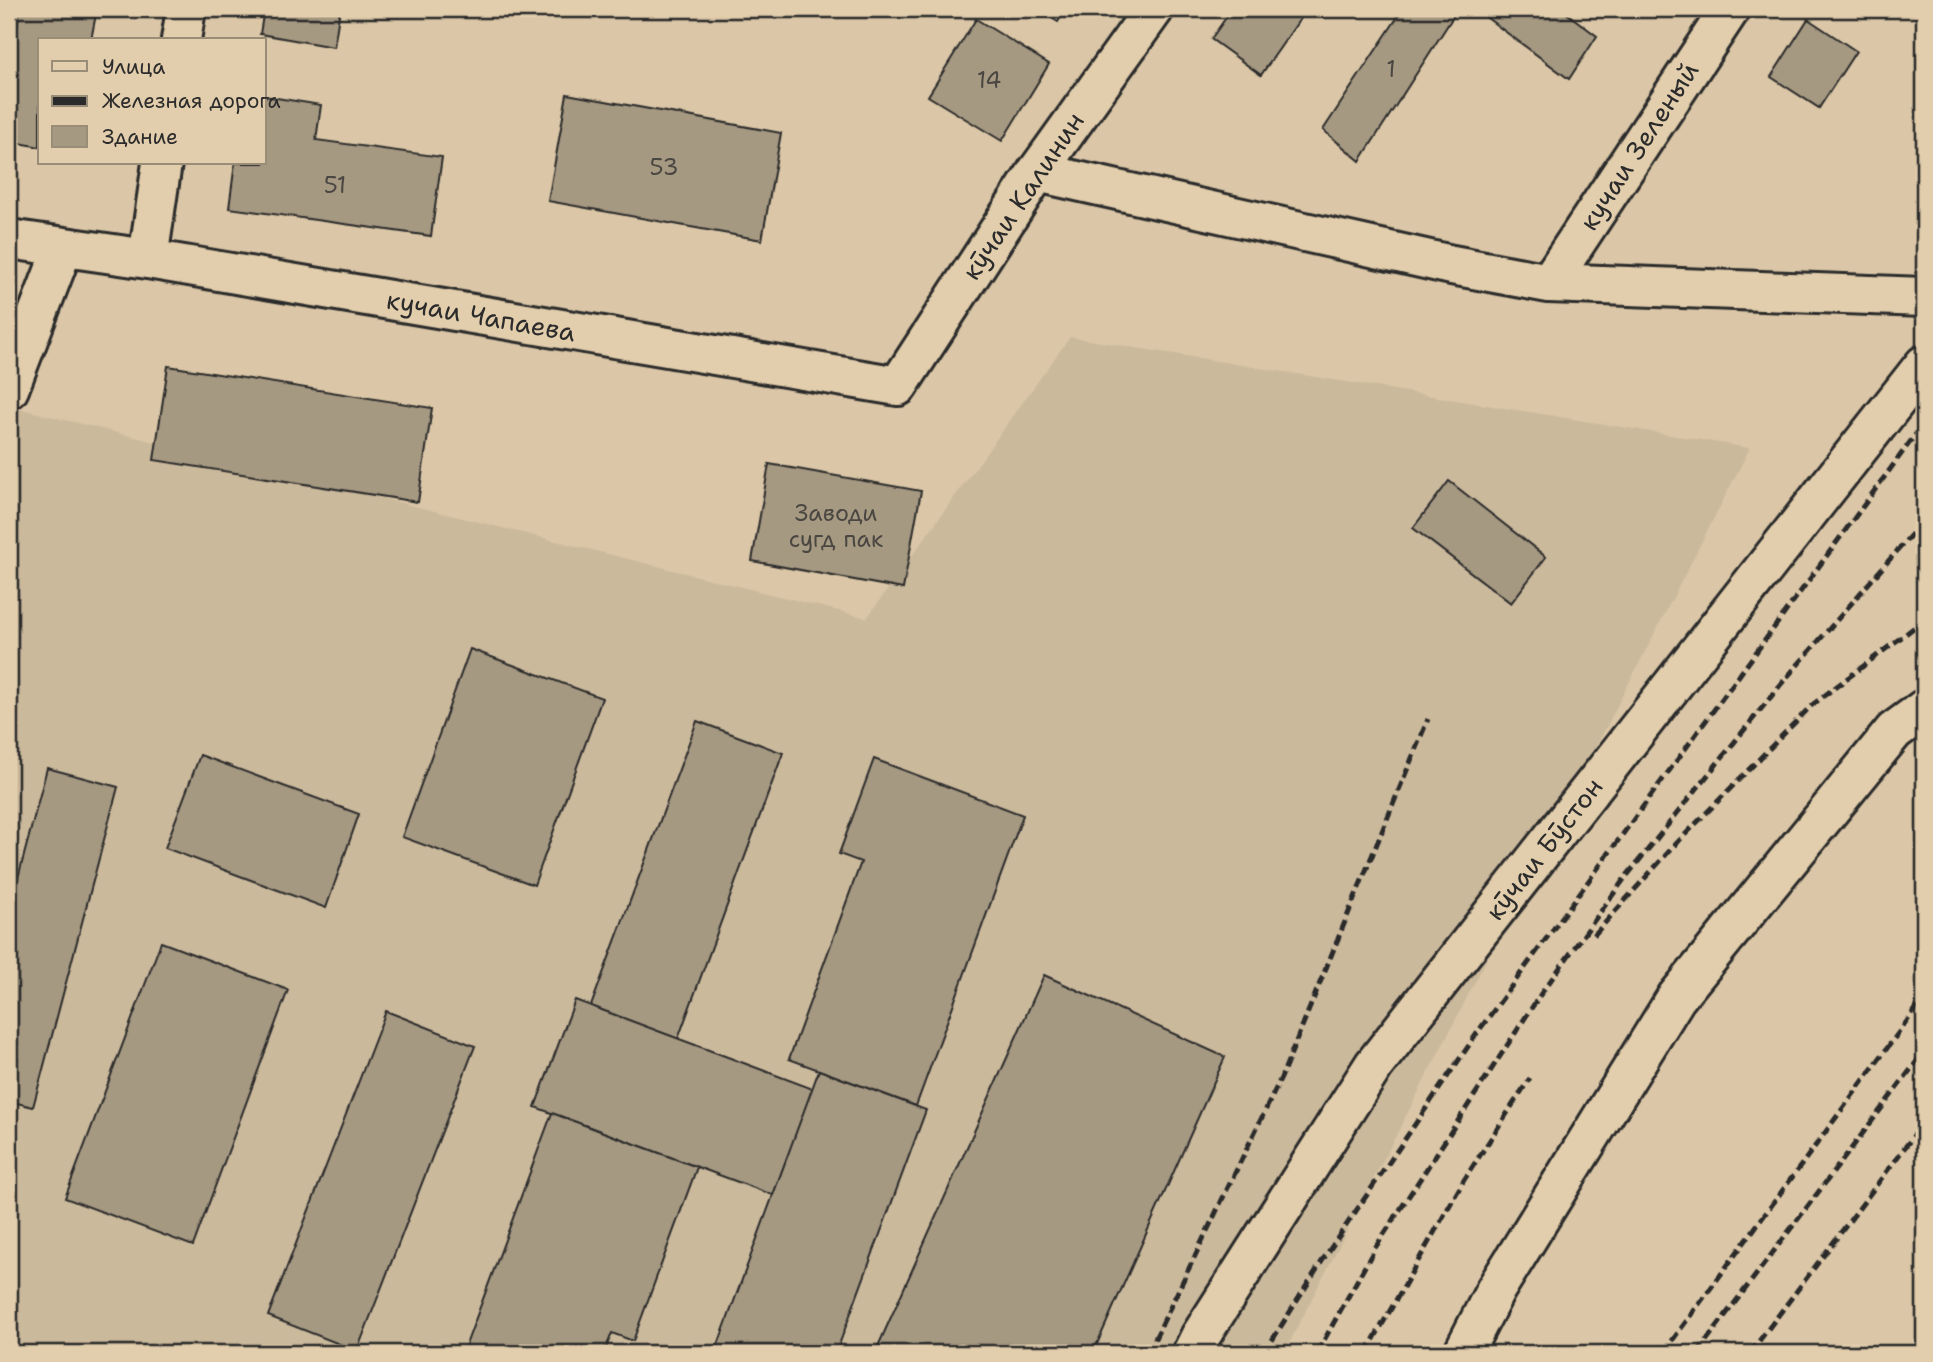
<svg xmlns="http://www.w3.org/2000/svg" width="1933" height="1362" font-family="'Shantell Sans',sans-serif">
	<rect width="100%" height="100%" fill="#dbc7a7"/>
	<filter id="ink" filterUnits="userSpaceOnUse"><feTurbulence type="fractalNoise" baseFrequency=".0143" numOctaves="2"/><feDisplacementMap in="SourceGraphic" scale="14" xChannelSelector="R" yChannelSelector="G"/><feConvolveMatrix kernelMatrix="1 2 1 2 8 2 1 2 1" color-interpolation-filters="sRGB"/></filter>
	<g filter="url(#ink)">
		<polygon fill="#cbb99c" points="1070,337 1750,448 1284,1353 9,1353 9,406 867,618"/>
		<g fill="#a69982" stroke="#2b2b2b" stroke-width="2">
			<polygon points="20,9 97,9 91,40 40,40 40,147 9,141 9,72"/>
			<polygon points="264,9 340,9 334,47 260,34"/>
			<polygon points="1036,9 1066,9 1058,22"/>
			<polygon points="1232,9 1307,9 1261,75 1211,39"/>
			<polygon points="1403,9 1458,9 1360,161 1323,130"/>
			<polygon points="1475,9 1561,9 1597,36 1569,79"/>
			<polygon points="976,19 1049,64 1002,141 928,96"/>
			<polygon points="1808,19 1856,51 1819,108 1771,77"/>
			<polygon points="567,94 781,133 762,240 548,201"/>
			<polygon points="264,96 321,105 316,140 442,157 431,236 229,208 235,163 264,163"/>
			<polygon points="168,366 432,408 418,502 154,460"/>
			<polygon points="769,464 921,491 903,589 752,561"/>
			<polygon points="1449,481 1546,557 1511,603 1413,528"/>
			<polygon points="470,649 602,698 534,885 402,837"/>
			<polygon points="697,721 783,753 678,1039 591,1006"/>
			<polygon points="200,755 359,814 326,908 165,848"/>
			<polygon points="874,759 1023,815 916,1106 789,1059 861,862 839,854"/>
			<polygon points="47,768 118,787 33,1107 9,1101 9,912"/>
			<polygon points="161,942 288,990 193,1246 65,1198"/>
			<polygon points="1044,975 1225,1057 1093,1353 875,1353"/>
			<polygon points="575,1000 813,1089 773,1195 535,1107"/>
			<polygon points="386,1011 475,1046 357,1351 268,1316"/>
			<polygon points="819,1070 926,1110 836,1353 715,1353"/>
			<polygon points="552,1113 697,1167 633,1341 612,1333 604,1353 463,1353"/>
			<polygon points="9,1184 13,1185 9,1211"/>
		</g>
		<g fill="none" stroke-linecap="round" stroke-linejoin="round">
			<g stroke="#2b2b2b" stroke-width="44">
				<g id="minor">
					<polyline points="181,40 186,9"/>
					<polyline points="1037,172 1452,265 1549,283 1924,297"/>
					<polyline points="9,239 148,259 898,386 1037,172 1154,9"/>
					<polyline points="148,259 162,163"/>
					<polyline points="1549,283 1730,9"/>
					<polyline points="9,389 63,248"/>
					<polyline points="1463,1353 1496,1289 1676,998 1894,731 1924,709"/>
				</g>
			</g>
			<g stroke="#2b2b2b" stroke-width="44">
				<polyline id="major" points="1192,1353 1200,1337 1374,1065 1924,365"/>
			</g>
			<use href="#minor" stroke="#e2ceac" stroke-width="38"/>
			<use href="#major" stroke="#e2ceac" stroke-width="38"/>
			<g stroke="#2b2b2b" stroke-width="5" stroke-dasharray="10 5" stroke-linecap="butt">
				<polyline points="1594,935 1673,847 1812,705 1924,620"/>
				<polyline points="1148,1353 1281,1078 1428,719"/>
				<polyline points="1264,1353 1326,1255 1480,1029 1924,423"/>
				<polyline points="1317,1353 1375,1248 1540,995 1625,878 1782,683 1924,520"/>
				<polyline points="1366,1353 1464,1180 1530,1078"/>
				<polyline points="1663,1353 1924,998"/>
				<polyline points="1697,1353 1924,1052"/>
				<polyline points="1750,1353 1924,1122"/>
			</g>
		</g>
	</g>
	<g text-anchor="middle" stroke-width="5" stroke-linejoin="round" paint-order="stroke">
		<g font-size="23" fill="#4a4641">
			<text x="1391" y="77">1</text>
			<text x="989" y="88">14</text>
			<text x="664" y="175">53</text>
			<text x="335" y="193">51</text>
			<text x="836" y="521">Заводи<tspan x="836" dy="26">сугд пак</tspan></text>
		</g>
		<g font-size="26" fill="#2b2b2b" stroke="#e2ceac">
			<text transform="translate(1639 146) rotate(-57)" y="9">кучаи Зеленый</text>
			<text transform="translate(1023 196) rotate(-56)" y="9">кӯчаи Калинин</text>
			<text transform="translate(481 316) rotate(10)" y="9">кучаи Чапаева</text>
			<text transform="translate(1544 849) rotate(-52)" y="9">кӯчаи Бӯстон</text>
		</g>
	</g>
	<rect width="1933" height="1362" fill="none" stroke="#e2ceac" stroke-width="35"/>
	<rect x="18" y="18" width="1898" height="1327" fill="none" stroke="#2b2b2b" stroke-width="2.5" filter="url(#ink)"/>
	<rect x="38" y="38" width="228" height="126" fill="#e2ceac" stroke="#998d78" stroke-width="2"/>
	<rect x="52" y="61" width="35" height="10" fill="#e2ceac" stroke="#998d78" stroke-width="2"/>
	<text x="102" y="74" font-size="21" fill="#2b2b2b">Улица</text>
	<rect x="52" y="96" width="35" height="10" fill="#2b2b2b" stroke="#998d78" stroke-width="2"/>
	<text x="102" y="108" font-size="21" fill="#2b2b2b">Железная дорога</text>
	<rect x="52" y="126" width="35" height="21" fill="#a69982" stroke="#998d78" stroke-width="2"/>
	<text x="102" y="144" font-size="21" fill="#2b2b2b">Здание</text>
</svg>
